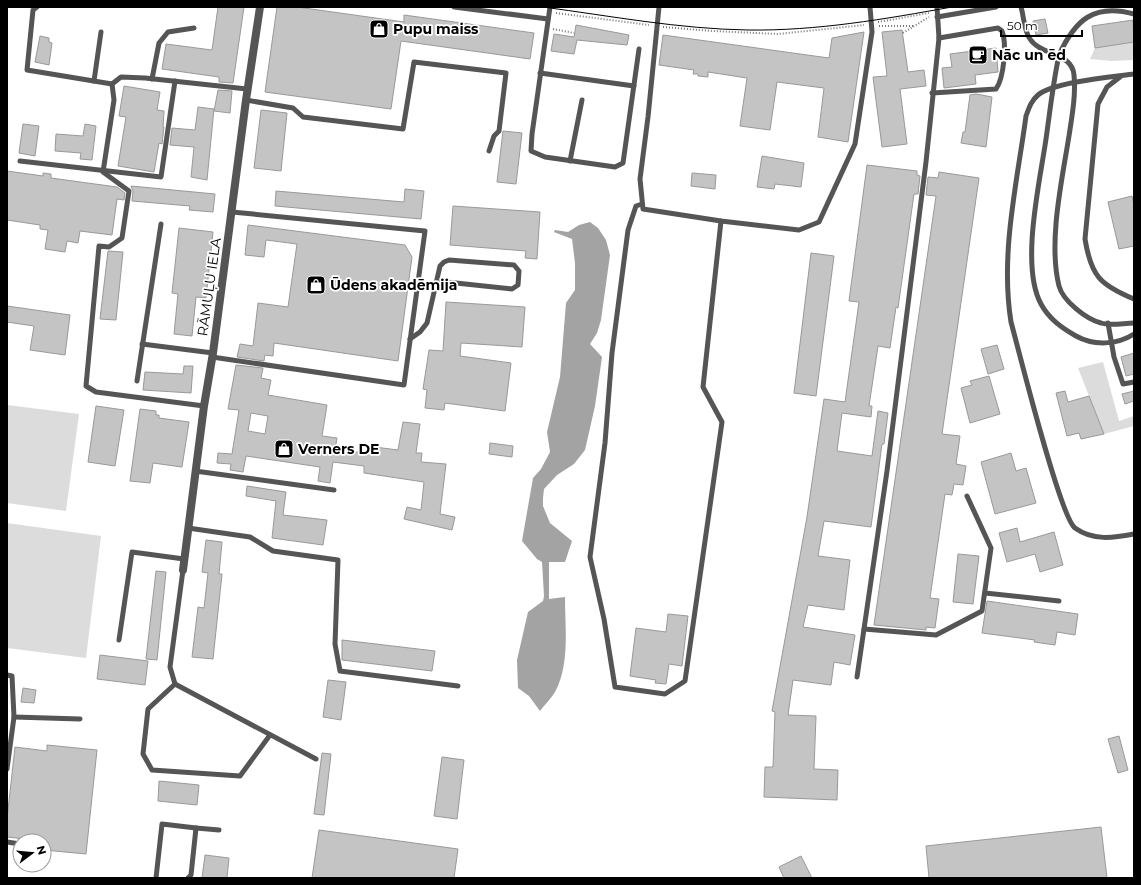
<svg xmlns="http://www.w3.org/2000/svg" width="1141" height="885" font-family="Montserrat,sans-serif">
	<rect width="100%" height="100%" fill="#fff"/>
	<g fill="#dcdcdc">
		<polygon points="1134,42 1134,60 1112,61 1090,59 1095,48"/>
		<polygon points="1103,362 1119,421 1134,416 1134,426 1104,434 1078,368"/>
		<polygon points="7,405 79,414 66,511 7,503"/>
		<polygon points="7,523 101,536 86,658 7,648"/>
	</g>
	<path fill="#a3a3a3" d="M 590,222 L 598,228 L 606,240 L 610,255 L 601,320 L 597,333 L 590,344 L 602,357 L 595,406 L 585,450 L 574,464 L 557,475 L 544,489 L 543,498 L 543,506 L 550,523 L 572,541 L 565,562 L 549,562 L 549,599 L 565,597 C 565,627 570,665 555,692 C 551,699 544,705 540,711 L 529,696 L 518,688 L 517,660 L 528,612 L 543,601 L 544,596 L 542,562 L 537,559 L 522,541 L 533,478 L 541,469 L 550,452 L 547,432 L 560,377 L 566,303 L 575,290 L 575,263 L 572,239 L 554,232 L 555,230 L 568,232 L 579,225 Z"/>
	<g fill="#c4c4c4" stroke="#999" fill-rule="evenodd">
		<polygon points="218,7 244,7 233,83 219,82 219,77 162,69 166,44 212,50"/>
		<polygon points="277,7 297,7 404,22 404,15 534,33 530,59 401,41 391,109 265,92"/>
		<polygon points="1045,19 1048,33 1036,35 1033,21"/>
		<polygon points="1133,20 1134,42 1095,48 1092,26"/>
		<polygon points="576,25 629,35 627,45 577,40 574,54 551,51 554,34 574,37"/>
		<polygon points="902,30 908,72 924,70 926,86 900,89 907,144 882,147 873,77 887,76 882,32"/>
		<polygon points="864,32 848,142 818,137 824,88 777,82 770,130 740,126 747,78 708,72 708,77 698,76 698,74 693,74 694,70 659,65 663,35 829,58 832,38"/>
		<polygon points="40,36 49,38 49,42 52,43 49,65 35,62"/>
		<polygon points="996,48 998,72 975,75 976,84 944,88 942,68 952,67 950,54"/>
		<polygon points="124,86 160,92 157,110 164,111 163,127 164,127 162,144 159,143 154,172 118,166 126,117 119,116"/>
		<polygon points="218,90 232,91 230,113 214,111"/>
		<polygon points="976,94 992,97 986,147 961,143 963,132 965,132 970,95"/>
		<polygon points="198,107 214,109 207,180 191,177 194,147 170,145 172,128 195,130"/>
		<polygon points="261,110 287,113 281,171 254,168"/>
		<polygon points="23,124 39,126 35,156 19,153"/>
		<polygon points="85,124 96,126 92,160 80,159 81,153 55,151 56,134 83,136"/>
		<polygon points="503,131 522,133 516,184 497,182"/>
		<polygon points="762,156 804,163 801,187 775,184 774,189 757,187"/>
		<polygon points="867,165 917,171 917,175 920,176 918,194 914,194 898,308 896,307 890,348 878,346 869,406 872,406 871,417 842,413 837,451 872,456 878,411 888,413 884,444 882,444 871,527 824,521 818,556 850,560 844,610 808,605 803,627 855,635 850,665 834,662 831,685 793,680 788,715 816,716 814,769 838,770 837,800 764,797 765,767 773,767 775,712 772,711 807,517 824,399 845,402 859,302 849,301"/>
		<polygon points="7,171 43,176 43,173 51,174 51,178 117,187 125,193 124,200 117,199 112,235 80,231 78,243 67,241 65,252 45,249 48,230 40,229 40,225 7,220"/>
		<polygon points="939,172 979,178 942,434 960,436 956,464 966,466 963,485 954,484 952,495 945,494 930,598 939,599 935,628 926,627 926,630 874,625 936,196 926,195 928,177 938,178"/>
		<polygon points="692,173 716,175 715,189 691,186"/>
		<polygon points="131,186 215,194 213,212 189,210 190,206 132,201 133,191"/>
		<polygon points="405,189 424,191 421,219 275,206 276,191 404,202"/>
		<polygon points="1132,196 1134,205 1134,246 1119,249 1108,202"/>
		<polygon points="453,206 540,212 537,259 525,258 526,251 450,245"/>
		<polygon points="248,225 405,245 412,257 398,361 274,343 273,356 265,355 264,361 237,357 240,344 253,346 258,303 288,307 297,244 266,240 264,257 245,255"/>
		<polygon points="179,228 213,232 206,298 196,297 192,336 174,334 178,294 172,293"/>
		<polygon points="108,251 123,252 116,320 100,319"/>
		<polygon points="811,253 834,256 816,396 794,393"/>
		<polygon points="446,302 525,307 522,347 461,343 460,356 511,363 505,411 445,403 444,410 425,408 427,390 423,389 429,350 443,351"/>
		<polygon points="7,306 70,315 65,355 30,350 34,326 7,322"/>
		<polygon points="997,345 1004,369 988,374 981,349"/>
		<polygon points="1134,353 1134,374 1126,376 1121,357"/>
		<path d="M 236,365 L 263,368 L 261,378 L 271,380 L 268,395 L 327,405 L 322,436 L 337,438 L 335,450 L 366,453 L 367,446 L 398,450 L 403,422 L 420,424 L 416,453 L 422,453 L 421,462 L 446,464 L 440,514 L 455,517 L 452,530 L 404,519 L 407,507 L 421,510 L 424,482 L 364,473 L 364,466 L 333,462 L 330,483 L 318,481 L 320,467 L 246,456 L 243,472 L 230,470 L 231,464 L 217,463 L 218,453 L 232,454 L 239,410 L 228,409 ZM 251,413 L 268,416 L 265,434 L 248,431 Z"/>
		<polygon points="184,366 193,366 191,393 143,390 145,372 183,374"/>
		<polygon points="989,376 1000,414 970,423 961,388 972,385 970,381"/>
		<polygon points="1065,391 1068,402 1089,396 1104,434 1081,439 1079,433 1067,436 1056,393"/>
		<polygon points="1134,391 1134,401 1125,404 1122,394"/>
		<polygon points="96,406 124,410 115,466 88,462"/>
		<polygon points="140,409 156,411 156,415 159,415 159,418 189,422 182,467 153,463 150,483 130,481"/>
		<polygon points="490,443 513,446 512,457 489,454"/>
		<polygon points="1011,453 1016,471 1026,468 1036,503 995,514 981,462"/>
		<polygon points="247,486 286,492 283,515 327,520 323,545 272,538 276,501 246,496"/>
		<polygon points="1017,528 1020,542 1054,532 1063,565 1040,572 1035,554 1007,562 999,533"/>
		<polygon points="206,540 222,542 219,574 222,574 213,659 192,657 198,607 204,608 208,573 202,572"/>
		<polygon points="958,554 979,556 973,604 953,602"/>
		<polygon points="156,571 166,572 157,660 146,659"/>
		<polygon points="987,601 1078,614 1075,635 1057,632 1055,645 1034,642 1035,640 982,633"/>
		<polygon points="668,614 688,616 682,666 669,664 666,684 655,683 656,680 630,676 636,628 666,632"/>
		<polygon points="342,640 435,651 432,671 342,660"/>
		<polygon points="100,655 148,661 145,685 97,679"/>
		<polygon points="328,680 346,682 341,720 323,717"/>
		<polygon points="23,688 36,690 34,703 21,702"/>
		<polygon points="1119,736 1128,770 1118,773 1108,739"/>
		<polygon points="47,745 97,750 86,854 44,850 44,841 7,837 7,819 15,747 47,751"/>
		<polygon points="322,753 331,754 324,815 314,814"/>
		<polygon points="442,757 464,760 457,819 434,816"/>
		<polygon points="159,781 199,785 197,805 158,801"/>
		<polygon points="1101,827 1107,878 929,878 926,846"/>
		<polygon points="319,830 458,849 454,878 312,878"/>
		<polygon points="205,855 229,858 227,878 202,878"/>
		<polygon points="801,856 812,878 784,878 779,867"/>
	</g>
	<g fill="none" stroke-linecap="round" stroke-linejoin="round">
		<g stroke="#777" stroke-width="2" stroke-dasharray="1 2" stroke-linecap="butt">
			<polyline points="556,13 649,25"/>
			<polyline points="878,22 929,13"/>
			<polyline points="879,26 914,26"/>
			<polyline points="663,27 713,31 778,34 864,25"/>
			<polyline points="553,29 574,33"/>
			<polyline points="903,33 929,17"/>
		</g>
		<g stroke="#555" stroke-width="5">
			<polyline points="37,7 33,10 27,70 112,84 121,77 145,78 247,89"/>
			<polyline points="454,7 548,19"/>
			<polyline points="550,7 532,134 531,151 545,157 615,167 623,163 639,49"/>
			<polyline points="659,7 648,117 640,179 643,209 721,221 799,230 819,222 855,144 872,32 870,7"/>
			<path d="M 1021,7 C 1024,17 1024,31 1030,39 C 1041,56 1072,52 1074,75 C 1076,95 1072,116 1069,136 C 1062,180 1048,242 1059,286 C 1063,301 1086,319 1101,323 C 1110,326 1124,323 1134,323"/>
			<path d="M 1134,14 C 1094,3 1075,20 1059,55 C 1053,83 1050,111 1046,139 C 1040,181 1020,266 1041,304 C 1049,319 1062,328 1076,336 C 1094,346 1117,345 1134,334"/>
			<polyline points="937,17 996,7"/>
			<polyline points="540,73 634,86"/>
			<path d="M 1134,74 C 1112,77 1054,82 1038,95 C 1031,101 1029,108 1026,116 C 1017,183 1000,254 1011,322 C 1019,351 1060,517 1075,528 C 1093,541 1113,538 1134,534"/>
			<path d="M 1120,77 L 1107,87 L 1098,104 L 1085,239 C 1091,276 1100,285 1134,299"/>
			<polyline points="152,79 159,43 168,32 194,28"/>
			<polyline points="94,81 101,32"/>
			<polyline points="112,84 114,100 103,172 129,191 122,238 109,247 99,246 86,386 96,392 204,406"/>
			<path d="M 932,93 L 996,89 C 1004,78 1007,43 1002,31 L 998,28 L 939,38"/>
			<polyline points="246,100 293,108 303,117 403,129 414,62 506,73 499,131 494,136 489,151"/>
			<polyline points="20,161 161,177 175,81"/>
			<polyline points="570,161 582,100"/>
			<polyline points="642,204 636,206 628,230 612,353 605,443 590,557 604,619 615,687 665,694 685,681 722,422 703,387 721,221"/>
			<polyline points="1108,323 1114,357 1123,384 1134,382"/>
			<polyline points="410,339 420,332 427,323 440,266 444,262 449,260 514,265 519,271 518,285 512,289 437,281"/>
			<polyline points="142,344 213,353"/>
			<polyline points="212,357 404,385 425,231 232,212"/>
			<polyline points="137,381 161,224"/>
			<polyline points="195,471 334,490"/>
			<polyline points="188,528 250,537 273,551 338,560 335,644 340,671 458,686"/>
			<polyline points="183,570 170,667 175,684 316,759"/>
			<polyline points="985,593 1059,601"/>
			<polyline points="864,629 936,635 982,611 991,548 967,496"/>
			<polyline points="119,640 132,552 184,559"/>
			<polyline points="7,675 12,676 14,717 7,769"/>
			<polyline points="857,677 887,471 926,162 939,38 937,7"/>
			<polyline points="175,684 148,709 143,754 152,770 240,776 270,735"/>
			<polyline points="14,717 80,719"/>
			<polyline points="196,828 219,830"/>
			<polyline points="7,842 20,844"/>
			<polyline points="156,878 162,824 196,828 191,875 188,878"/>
		</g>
		<polyline stroke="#555" stroke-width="8" points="183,570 204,406 213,353 246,100 260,7"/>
		<path stroke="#000" stroke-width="1" d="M 543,7 C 611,16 679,29 748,30 C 817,31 885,19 952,7"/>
	</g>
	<defs>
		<g id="shop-square" transform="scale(1)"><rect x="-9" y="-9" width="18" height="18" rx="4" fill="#000" stroke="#fff"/><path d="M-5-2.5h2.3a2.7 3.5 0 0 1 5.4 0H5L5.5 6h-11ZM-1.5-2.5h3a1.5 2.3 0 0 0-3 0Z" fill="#fff"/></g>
		<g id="cafe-square" transform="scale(1)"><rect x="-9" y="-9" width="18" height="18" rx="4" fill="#000" stroke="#fff"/><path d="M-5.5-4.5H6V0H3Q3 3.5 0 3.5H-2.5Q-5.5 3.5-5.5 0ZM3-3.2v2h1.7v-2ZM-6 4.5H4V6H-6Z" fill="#fff"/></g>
	</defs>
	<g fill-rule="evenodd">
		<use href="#shop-square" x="379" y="29"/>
		<use href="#cafe-square" x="978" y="55"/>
		<use href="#shop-square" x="316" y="285"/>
		<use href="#shop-square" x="284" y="449"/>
	</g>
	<g text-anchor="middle" stroke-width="3.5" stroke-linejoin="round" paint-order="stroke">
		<g font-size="14" font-weight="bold" fill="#000" stroke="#fff" text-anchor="start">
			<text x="393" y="34">Pupu maiss</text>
			<text x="992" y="60">Nāc un ēd</text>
			<text x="330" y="290">Ūdens akadēmija</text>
			<text x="298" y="454">Verners DE</text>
		</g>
		<g font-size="14" fill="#000" stroke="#fff">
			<text transform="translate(209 287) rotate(-82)" y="5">RĀMUĻU IELA</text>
		</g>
	</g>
	<rect width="1141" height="885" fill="none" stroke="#000000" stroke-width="16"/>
	<g transform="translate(32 853) rotate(74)"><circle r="19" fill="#ffffff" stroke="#999999"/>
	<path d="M0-3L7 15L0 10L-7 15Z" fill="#000000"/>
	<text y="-6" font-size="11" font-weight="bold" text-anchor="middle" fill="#000000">N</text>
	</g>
	<path d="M1001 30v6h81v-6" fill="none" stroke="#000000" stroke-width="2"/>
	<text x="1007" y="30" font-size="12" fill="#000000" stroke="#ffffff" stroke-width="3" paint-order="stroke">50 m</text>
</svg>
